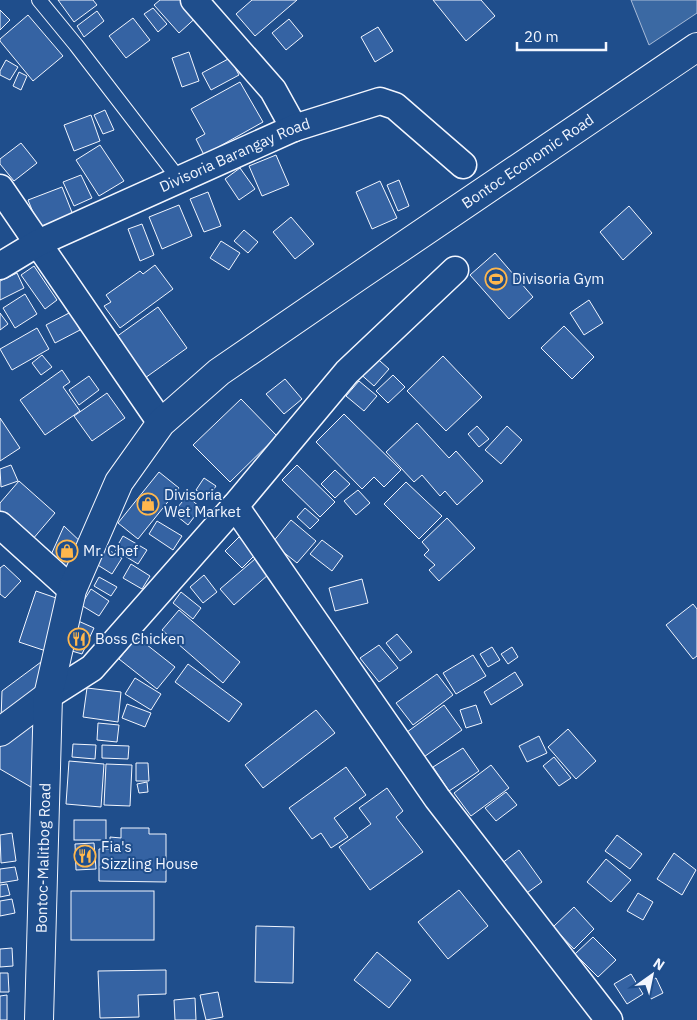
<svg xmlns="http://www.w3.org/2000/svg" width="697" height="1020" font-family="'IBM Plex Sans',sans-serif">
	<rect width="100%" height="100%" fill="#1f4e8c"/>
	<polygon fill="#3b69a3" stroke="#a8bbd7" points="631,0 697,0 697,13 649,45"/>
	<g fill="#3563a3" stroke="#f2f6ff">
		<polygon points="58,0 93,0 97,5 74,22"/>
		<polygon points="160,0 187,0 200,14 179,33 154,5"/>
		<polygon points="252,0 297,0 255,36 236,14"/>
		<polygon points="433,0 481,0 495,16 466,41"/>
		<polygon points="153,8 167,24 158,32 144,14"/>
		<polygon points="0,10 10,20 0,30"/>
		<polygon points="97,11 104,21 84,37 77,26"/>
		<polygon points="28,15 63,56 33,81 0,41 0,39"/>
		<polygon points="133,18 150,40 126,58 109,36"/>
		<polygon points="289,19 303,36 286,50 272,33"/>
		<polygon points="378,27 393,51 375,62 361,37"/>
		<polygon points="189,52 199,81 182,87 172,58"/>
		<polygon points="230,58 239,75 211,90 202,73"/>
		<polygon points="6,60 18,67 10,80 0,75 0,71"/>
		<polygon points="19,72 27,76 21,90 13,86"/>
		<polygon points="240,82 263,122 204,155 196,139 205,134 191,109"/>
		<polygon points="105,110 114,130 103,134 94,115"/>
		<polygon points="91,115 100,141 74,151 64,125"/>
		<polygon points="21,143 37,163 14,181 0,164 0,159"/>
		<polygon points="100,145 124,181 99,196 76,160"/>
		<polygon points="276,155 289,185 262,196 249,166"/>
		<polygon points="240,168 255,189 239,200 225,179"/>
		<polygon points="81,175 92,198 74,206 63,182"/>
		<polygon points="399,180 409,206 398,211 387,185"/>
		<polygon points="380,181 397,218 372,229 356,192"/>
		<polygon points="62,187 73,215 39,227 28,200"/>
		<polygon points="208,192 221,226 204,232 190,199"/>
		<polygon points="179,205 192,236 162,249 149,217"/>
		<polygon points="629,206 652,233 623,260 600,232"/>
		<polygon points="291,217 314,244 295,259 273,232"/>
		<polygon points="142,224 154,255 140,261 128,229"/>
		<polygon points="244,230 258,242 248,253 234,241"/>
		<polygon points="221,241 240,253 229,270 210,258"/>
		<polygon points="495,253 533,297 509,319 470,275"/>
		<polygon points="155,265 173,289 120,328 104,306 111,302 106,295 140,271 143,274"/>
		<polygon points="34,266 57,300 45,309 21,275"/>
		<polygon points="17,273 24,288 0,300 0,281"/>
		<polygon points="25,294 37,314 15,328 3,308"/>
		<polygon points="589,300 603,323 584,335 570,313"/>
		<polygon points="158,307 187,348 145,378 116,337"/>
		<polygon points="71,312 80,330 55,343 46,325"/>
		<polygon points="0,313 8,324 0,330"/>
		<polygon points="564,326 594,357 572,379 541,348"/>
		<polygon points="37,328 49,349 12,370 0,349"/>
		<polygon points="372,354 389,369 374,386 357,371"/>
		<polygon points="42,355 52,367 41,375 32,363"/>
		<polygon points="443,356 482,397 446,431 407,391"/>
		<polygon points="62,370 70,382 63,387 80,411 45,435 20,400"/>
		<polygon points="393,375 405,387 388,403 376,391"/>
		<polygon points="89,376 99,390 79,405 69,390"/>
		<polygon points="285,379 302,399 284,414 266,394"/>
		<polygon points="359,381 377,396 364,411 346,396"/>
		<polygon points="107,393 125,418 92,441 74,416"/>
		<polygon points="241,399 277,436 230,482 193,445"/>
		<polygon points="344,414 401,470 384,487 374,477 362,489 316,442"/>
		<polygon points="0,418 20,448 0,461"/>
		<polygon points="417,423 449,458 456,451 483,481 457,505 445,491 440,496 422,475 414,482 386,452"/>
		<polygon points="477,426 489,439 479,447 468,434"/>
		<polygon points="507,426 522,440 501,464 485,450"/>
		<polygon points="11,465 18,481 1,487 0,469"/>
		<polygon points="297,465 335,502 320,517 282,480"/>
		<polygon points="335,470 350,484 335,498 321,484"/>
		<polygon points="159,472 179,488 138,539 118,523"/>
		<polygon points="204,478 216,486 208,498 196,490"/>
		<polygon points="19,481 55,513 32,540 0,512 0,503"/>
		<polygon points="406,482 442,516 419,539 384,504"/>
		<polygon points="358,490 370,503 356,515 344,501"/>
		<polygon points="187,496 201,508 188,525 173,513"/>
		<polygon points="305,508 319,520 310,529 297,517"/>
		<polygon points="447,518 475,548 439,581 429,570 435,565 424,555 429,550 422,542"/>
		<polygon points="291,520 316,541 297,563 272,543"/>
		<polygon points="157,521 182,536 173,550 149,534"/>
		<polygon points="64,526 85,546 69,578 50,557"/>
		<polygon points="123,536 147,550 138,564 115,550"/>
		<polygon points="239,537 256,554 242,568 225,551"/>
		<polygon points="322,540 343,556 332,571 310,554"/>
		<polygon points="102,546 122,558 112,574 93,562"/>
		<polygon points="255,559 269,574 234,605 220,589"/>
		<polygon points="131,564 150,576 142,589 123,578"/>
		<polygon points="4,565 21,581 5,598 0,594 0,568"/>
		<polygon points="204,575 217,592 203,603 190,587"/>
		<polygon points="99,577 117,587 111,596 94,586"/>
		<polygon points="362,579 368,603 335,611 329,588"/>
		<polygon points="91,589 109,601 99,616 81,605"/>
		<polygon points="36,591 62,600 46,651 19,642"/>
		<polygon points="181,592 201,608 193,619 173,603"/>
		<polygon points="693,604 697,609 697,656 693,659 666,625"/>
		<polygon points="179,610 240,662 223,683 162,630"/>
		<polygon points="76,620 94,628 82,654 65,649"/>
		<polygon points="397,634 412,652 400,661 386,643"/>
		<polygon points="137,637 175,667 157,689 119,659"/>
		<polygon points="379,645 398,668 379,682 360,658"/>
		<polygon points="492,647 500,660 488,667 480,654"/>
		<polygon points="512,647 518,657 508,664 501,654"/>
		<polygon points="473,655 486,676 456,694 443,673"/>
		<polygon points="41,662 41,690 1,720 2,691"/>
		<polygon points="188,664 242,704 229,722 175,682"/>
		<polygon points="515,672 523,685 491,705 484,692"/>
		<polygon points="437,674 453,695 413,725 396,703"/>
		<polygon points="135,678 161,694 151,710 125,694"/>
		<polygon points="87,688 121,692 118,722 83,717"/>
		<polygon points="127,704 151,713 145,727 122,718"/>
		<polygon points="444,705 462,730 421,759 403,735"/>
		<polygon points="476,705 482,723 466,728 460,710"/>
		<polygon points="41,710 36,790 0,769 0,744"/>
		<polygon points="316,710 335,733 263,788 245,765"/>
		<polygon points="98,723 119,725 117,742 97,740"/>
		<polygon points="568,729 596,761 576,779 548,747"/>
		<polygon points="539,736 547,753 527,762 519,746"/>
		<polygon points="73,744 96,745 95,759 72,757"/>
		<polygon points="102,745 129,746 128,759 102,758"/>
		<polygon points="463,748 479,771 449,791 433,767"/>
		<polygon points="554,757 571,778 559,786 543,766"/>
		<polygon points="69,761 104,764 101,807 66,804"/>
		<polygon points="136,763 148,763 149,781 136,781"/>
		<polygon points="106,764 132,765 130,806 104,805"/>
		<polygon points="491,765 509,788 471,816 454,793"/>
		<polygon points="346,767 366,795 334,818 348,837 331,848 321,833 312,839 289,808"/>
		<polygon points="147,782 148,792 139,793 137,784"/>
		<polygon points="387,788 403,811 396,817 423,852 370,890 339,847 371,824 359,808"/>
		<polygon points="506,792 517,805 496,821 485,808"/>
		<rect x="74" y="820" width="32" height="20"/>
		<polygon points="121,828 149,828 149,834 166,834 166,882 99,881 99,849 110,849 110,837 121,838"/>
		<polygon points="12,833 16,861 1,863 0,835"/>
		<polygon points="617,835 642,854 630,869 605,851"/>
		<polygon points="94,843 96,869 76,870 75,844"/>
		<polygon points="519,850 542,882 524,895 501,864"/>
		<polygon points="674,853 696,870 682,895 657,879"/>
		<polygon points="606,859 631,880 611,902 587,882"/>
		<polygon points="15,867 18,880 0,883 0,869"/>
		<polygon points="7,884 10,895 0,897 0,885"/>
		<polygon points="459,890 488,926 448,959 418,922"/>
		<rect x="71" y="891" width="83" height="49"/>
		<polygon points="638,893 653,902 643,920 627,911"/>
		<polygon points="12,899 15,913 0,916 0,901"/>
		<polygon points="574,907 594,929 574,949 553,927"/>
		<polygon points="256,926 294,927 293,983 255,982"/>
		<polygon points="593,937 616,960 598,977 575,954"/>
		<polygon points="12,948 13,966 0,967 0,949"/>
		<polygon points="377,952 411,980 389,1008 354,980"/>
		<polygon points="166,970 166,994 138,995 139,1017 100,1018 98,971"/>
		<polygon points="0,973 8,973 9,992 0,992"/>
		<polygon points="631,974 643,994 627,1004 614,984"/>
		<polygon points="656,978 663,993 651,999 644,984"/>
		<polygon points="218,992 223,1017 206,1020 200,995"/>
		<polygon points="7,995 7,1020 0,1020 0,996"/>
		<polygon points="195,998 196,1020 175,1020 174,1000"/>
	</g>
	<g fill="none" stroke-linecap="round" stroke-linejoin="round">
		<g stroke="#f2f6ff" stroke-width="16">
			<polyline id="service" points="39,0 76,45 179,179"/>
		</g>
		<g stroke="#f2f6ff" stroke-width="29">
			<g id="minor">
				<polyline points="194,0 273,90 294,128"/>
				<polyline points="0,188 161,423"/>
				<path id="s1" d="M 0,266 L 38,243 L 294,128 L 380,101 L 395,106 L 463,165"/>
				<polyline points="235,506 437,798 609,1020"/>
				<polyline points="0,525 72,590"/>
				<polyline points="48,696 92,668 235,506 347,372 455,270"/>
			</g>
		</g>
		<g stroke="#f2f6ff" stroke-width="30">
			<g id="primary">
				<polyline points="0,732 48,696"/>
				<path id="s2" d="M 39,1020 L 48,696 L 72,590 L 119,482 L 161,423 L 219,372 L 359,276 L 697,47"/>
			</g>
		</g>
		<use href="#service" stroke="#1f4e8c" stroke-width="14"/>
		<use href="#minor" stroke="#1f4e8c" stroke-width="26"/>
		<use href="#primary" stroke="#1f4e8c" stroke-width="28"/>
	</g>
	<defs>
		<g id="stadium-ring" transform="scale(1.125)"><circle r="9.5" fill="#1f4e8c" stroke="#ffb74d" stroke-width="1.5"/><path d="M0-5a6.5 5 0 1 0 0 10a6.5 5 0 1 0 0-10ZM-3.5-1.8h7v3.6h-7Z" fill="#ffb74d"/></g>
		<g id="shop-ring" transform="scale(1.125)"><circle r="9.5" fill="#1f4e8c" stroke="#ffb74d" stroke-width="1.5"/><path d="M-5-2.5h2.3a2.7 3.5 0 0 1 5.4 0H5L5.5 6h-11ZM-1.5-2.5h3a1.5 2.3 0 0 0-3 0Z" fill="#ffb74d"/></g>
		<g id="restaurant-ring" transform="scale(1.125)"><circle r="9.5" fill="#1f4e8c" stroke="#ffb74d" stroke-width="1.5"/><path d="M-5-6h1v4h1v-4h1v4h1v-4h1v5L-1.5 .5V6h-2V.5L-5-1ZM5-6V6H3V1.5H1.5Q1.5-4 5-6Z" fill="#ffb74d"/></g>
	</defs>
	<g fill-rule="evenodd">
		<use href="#stadium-ring" x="496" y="279"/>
		<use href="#shop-ring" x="148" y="504"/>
		<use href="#shop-ring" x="67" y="551"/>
		<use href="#restaurant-ring" x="79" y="639"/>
		<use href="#restaurant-ring" x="85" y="856"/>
	</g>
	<g text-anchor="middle" stroke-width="4" stroke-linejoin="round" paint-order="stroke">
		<g font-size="15" fill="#f2f6ff" stroke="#1f4e8c">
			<text dy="5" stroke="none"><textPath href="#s1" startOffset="260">Divisoria Barangay Road</textPath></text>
			<text dy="5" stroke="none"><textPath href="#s2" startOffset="1074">Bontoc Economic Road</textPath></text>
			<text dy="5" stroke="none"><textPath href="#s2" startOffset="162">Bontoc-Malitbog Road</textPath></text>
		</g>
		<g font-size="15" fill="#f2f6ff" stroke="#1f4e8c" text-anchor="start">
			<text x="512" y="284">Divisoria Gym</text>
			<text x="164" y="500">Divisoria<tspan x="164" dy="17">Wet Market</tspan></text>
			<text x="83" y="556">Mr. Chef</text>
			<text x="95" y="644">Boss Chicken</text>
			<text x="101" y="852">Fia's<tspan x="101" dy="17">Sizzling House</tspan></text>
		</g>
	</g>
	<g transform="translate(652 975) rotate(33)" stroke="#1f4e8c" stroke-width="4" paint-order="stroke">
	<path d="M0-4L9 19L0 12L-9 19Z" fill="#f2f6ff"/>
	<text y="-8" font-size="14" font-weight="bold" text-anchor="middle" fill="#f2f6ff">N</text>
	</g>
	<path d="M517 42v8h89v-8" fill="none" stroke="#f2f6ff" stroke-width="2.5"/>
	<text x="524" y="42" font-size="15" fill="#f2f6ff" stroke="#1f4e8c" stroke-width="4" paint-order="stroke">20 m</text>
</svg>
